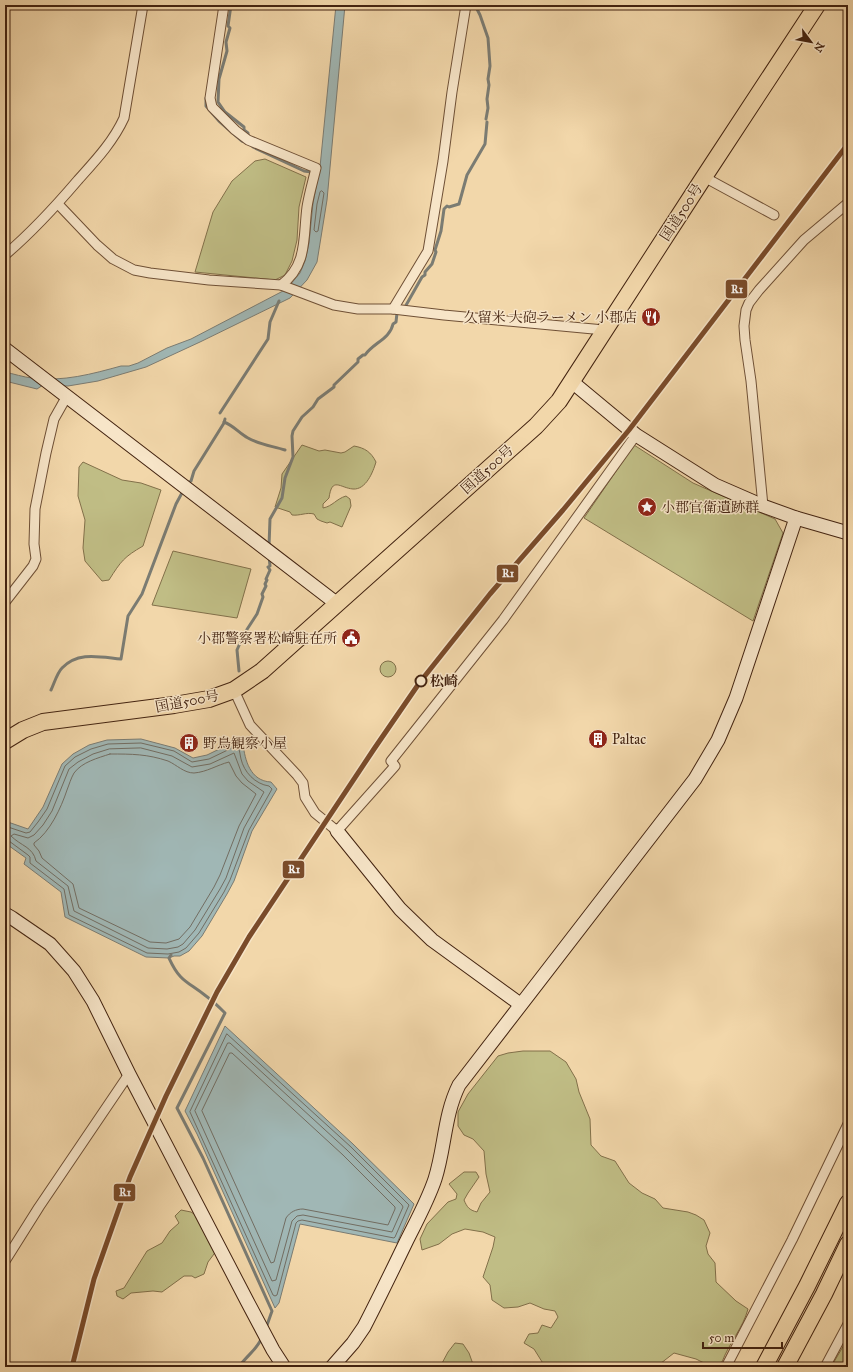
<svg xmlns="http://www.w3.org/2000/svg" width="853" height="1372" font-family="'IM FELL Great Primer','Noto Serif JP',serif">
	<rect width="100%" height="100%" fill="#f2d7aa"/>
	<filter id="stains"><feTurbulence type="fractalNoise" baseFrequency=".005" numOctaves="4"/><feColorMatrix values="0 0 0 0 .2 0 0 0 0 .09 0 0 0 0 .02 0 0 0 .5 -.17"/></filter>
	<radialGradient id="worn" r=".72"><stop offset=".6" stop-color="#630" stop-opacity="0"/><stop offset="1" stop-color="#630" stop-opacity=".3"/></radialGradient>
	<g fill="#c0bd85" stroke="#82704a">
		<polygon points="265,159 306,177 299,207 297,240 292,261 285,275 275,280 195,272 213,212 232,181 255,161"/>
		<path d="M 302,445 L 319,451 L 325,450 L 341,453 L 345,452 L 354,446 C 365,448 371,452 376,462 C 373,472 366,490 353,489 C 340,488 332,476 329,498 L 323,504 L 323,508 C 333,506 336,499 346,496 L 350,499 L 351,506 L 342,527 L 330,522 L 327,523 L 321,521 L 317,519 L 314,514 C 306,512 300,516 292,515 L 290,512 L 275,507 L 281,488 L 282,474 Z"/>
		<polygon points="634,445 693,483 775,519 783,533 753,621 584,518"/>
		<path d="M 83,462 L 122,480 L 141,483 L 161,490 L 143,546 C 124,557 121,561 109,580 L 102,581 L 85,561 L 83,548 L 85,520 L 78,496 L 79,467 Z"/>
		<polygon points="173,551 251,569 237,618 152,605"/>
		<circle cx="388" cy="669" r="8"/>
		<path d="M 523,1051 L 550,1051 L 566,1062 L 576,1079 L 579,1092 L 590,1119 L 591,1145 L 601,1156 L 615,1161 L 629,1183 L 642,1193 L 655,1199 L 663,1208 L 688,1212 L 696,1215 L 704,1220 L 710,1233 L 706,1246 L 708,1254 L 715,1263 L 716,1282 L 736,1301 L 748,1309 C 743,1328 729,1343 722,1362 L 708,1365 L 696,1359 L 674,1353 L 656,1367 L 543,1367 L 544,1365 L 534,1349 L 524,1343 L 529,1334 L 538,1333 L 542,1325 L 551,1328 L 558,1317 L 555,1311 L 544,1309 L 530,1303 L 518,1307 L 504,1308 L 492,1300 L 490,1285 L 483,1277 L 493,1247 L 495,1237 L 483,1232 L 465,1229 L 452,1234 L 439,1244 L 422,1250 L 420,1239 L 427,1224 L 448,1202 L 456,1199 L 457,1194 L 449,1184 L 464,1172 L 476,1172 L 479,1177 L 468,1193 L 464,1200 C 467,1207 469,1210 477,1212 L 481,1203 L 490,1192 L 486,1174 L 484,1151 L 473,1139 L 464,1135 L 458,1126 L 458,1112 L 468,1094 L 498,1056 L 508,1053 Z"/>
		<polygon points="181,1210 191,1212 197,1216 217,1250 208,1262 204,1274 195,1278 192,1276 184,1276 162,1292 153,1291 131,1293 123,1299 117,1296 116,1291 124,1288 147,1251 162,1243 170,1231 179,1223 175,1216"/>
		<polygon points="848,1338 848,1367 831,1367"/>
		<polygon points="455,1343 463,1344 469,1353 474,1367 440,1367 448,1352"/>
	</g>
	<g fill="#a0b7b5" stroke="#7b7c73">
		<path d="M 336,5 L 345,5 L 327,200 L 317,262 L 307,280 L 290,298 L 200,342 L 146,367 L 98,381 L 68,386 L 43,385 L 37,389 L 5,381 L 5,372 C 14,374 23,377 32,378 C 63,382 92,374 121,366 L 129,366 L 138,363 L 167,348 L 191,339 L 283,291 L 290,285 L 300,273 L 305,261 L 309,243 L 313,203 L 320,167 Z"/>
		<path d="M 141,739 L 175,748 L 193,758 L 207,755 L 234,742 L 243,744 C 245,760 250,781 271,782 L 277,789 L 252,831 L 234,881 L 227,894 L 202,936 L 189,951 L 180,956 L 174,956 L 169,958 L 146,957 L 65,917 L 61,892 L 24,864 L 26,858 L 5,843 L 5,821 L 28,829 L 43,807 L 62,764 L 73,754 L 89,745 L 107,740 Z"/>
		<polygon points="225,1026 353,1144 414,1204 397,1243 300,1224 279,1303 275,1308 197,1134 185,1111"/>
	</g>
	<g fill="none" stroke-linecap="round" stroke-linejoin="round">
		<g stroke="#726d62" stroke-width="1">
			<polygon points="322,191 324,193 318,231 316,232 314,230 317,204 320,192"/>
			<path d="M 141,748 L 172,756 L 192,767 L 210,764 L 234,753 L 242,774 L 248,781 L 264,792 L 244,828 L 226,878 L 220,889 L 195,930 L 183,944 L 178,947 L 167,949 L 148,948 L 74,911 L 68,886 L 36,861 C 33,847 21,846 11,836 L 14,834 L 28,838 L 34,835 L 43,825 L 52,811 L 69,769 L 78,762 L 93,754 L 109,749 Z"/>
			<path d="M 110,754 C 132,754 147,754 168,761 C 177,765 184,773 194,773 C 207,772 217,765 229,762 L 236,776 L 242,783 L 256,794 L 239,826 L 220,875 L 214,887 L 190,927 L 179,939 L 166,943 L 150,942 L 79,908 L 73,884 L 42,858 L 39,851 L 34,845 L 34,843 C 50,832 61,808 67,790 C 69,785 71,778 74,773 C 82,762 98,758 110,754 Z"/>
			<path d="M 5,826 L 26,833 L 30,832 L 38,822 L 47,809 L 65,766 L 75,757 L 91,749 L 108,744 L 141,743 L 174,751 L 192,762 L 209,759 L 234,747 L 238,747 C 240,751 240,755 241,759 C 244,772 255,784 269,786 L 272,789 L 249,830 L 230,880 L 224,892 L 199,933 L 186,948 L 179,952 L 168,954 L 147,953 L 69,915 L 64,889 L 30,863 L 30,857 L 28,855 L 9,841 L 5,841"/>
			<polygon points="227,1034 351,1147 409,1205 395,1237 394,1238 302,1220 298,1221 296,1223 277,1295 275,1296 273,1295 190,1112"/>
			<polygon points="228,1043 230,1043 347,1150 402,1205 403,1207 392,1232 303,1215 297,1216 292,1221 276,1280 272,1281 195,1111"/>
			<path d="M 230,1053 L 232,1053 L 343,1155 L 395,1207 L 395,1209 L 388,1225 L 303,1209 C 296,1209 290,1212 286,1218 L 274,1262 L 271,1263 L 202,1111 Z"/>
		</g>
		<g stroke="#7b7c73" stroke-width="3">
			<polyline points="231,5 228,26 230,28 226,42 227,51 219,79 218,102 225,112 244,127 244,130 248,133 248,137"/>
			<polyline points="475,5 480,15 488,38 490,66 488,79 489,85 487,99 488,108 486,119"/>
			<polyline points="206,98 206,106 219,121 242,141 245,142"/>
			<polyline points="253,147 304,171 311,172"/>
			<polyline points="405,307 422,277 425,275 425,272 432,264 436,252 435,250 441,231 444,209 447,206 449,207 459,204 467,175 485,144 487,122"/>
			<polyline points="220,413 268,339 270,322 279,301"/>
			<path d="M 224,422 C 233,425 240,434 248,438 C 260,445 273,446 285,450"/>
			<polyline points="186,484 191,481 194,471 224,423 225,419"/>
			<path d="M 269,546 L 270,519 L 282,498 L 285,478 L 293,457 L 292,436 L 293,431 L 302,417 L 313,407 L 318,399 L 334,387 L 334,385 L 358,362 L 358,359 L 363,355 L 365,355 C 373,343 390,339 393,324 L 396,322 L 397,313"/>
			<polyline points="239,671 237,650 244,634 257,614 263,597 262,594 266,586 265,584 267,580 266,579 270,570 268,567 270,566 269,556"/>
			<path d="M 51,690 C 54,684 57,673 62,668 C 78,651 100,657 121,659 L 128,616 L 142,594 L 176,504 L 183,491"/>
			<path d="M 171,955 L 169,958 C 180,982 187,981 206,996 C 213,1001 219,1007 225,1013 L 177,1108 L 203,1158 L 272,1311 L 266,1328"/>
			<path d="M 239,1367 C 246,1356 258,1349 262,1337"/>
		</g>
		<g stroke="#6f5036" stroke-width="11">
			<g id="street">
				<path d="M 224,5 L 210,98 L 212,107 L 235,130 L 248,140 L 316,168 C 313,181 309,194 307,207 C 303,237 308,265 281,285"/>
				<polyline points="704,177 774,215"/>
				<polyline points="58,204 97,245 113,259 134,270 150,273 209,280 281,285 334,305 358,309 393,309 444,315 604,330"/>
				<path d="M 5,255 C 32,232 55,207 78,180 C 95,161 113,142 124,118 L 143,5"/>
				<polyline points="393,309 428,251 443,161 452,92 466,5"/>
				<polyline points="763,506 751,381 745,340 744,326 746,310 749,303 759,290 804,240 848,203"/>
				<polyline points="5,602 33,566 36,559 34,544 35,509 46,453 54,419 67,396"/>
				<polyline points="234,690 250,725 297,775 303,783 305,797 315,813 337,831 395,766 391,761 503,620 636,435"/>
				<polyline points="5,1261 39,1207 129,1074"/>
				<polyline points="726,1367 792,1240 848,1124"/>
				<polyline points="825,1367 848,1324"/>
			</g>
		</g>
		<g stroke="#432310" stroke-width="15">
			<g id="secondary">
				<polyline points="5,349 336,603"/>
				<polyline points="571,381 636,435 715,485 763,506 796,518 848,533"/>
				<polyline points="337,831 400,909 432,940 520,1004"/>
				<polyline points="5,914 12,918 50,944 74,971 93,1001 129,1074 247,1301 273,1350 284,1367"/>
				<path d="M 332,1367 L 353,1343 L 364,1327 C 379,1298 393,1269 407,1240 C 417,1220 428,1200 435,1179 C 445,1148 444,1115 459,1085 L 695,779 L 718,740 L 736,698 L 796,518"/>
			</g>
		</g>
		<g stroke="#432310" stroke-width="18">
			<g id="highway">
				<polyline points="5,741 23,730 43,722 174,705 209,699 234,690 262,671 536,426 559,401 704,177 817,5"/>
				<polyline points="764,1367 807,1286 848,1203"/>
				<polyline points="785,1367 824,1294 848,1244"/>
			</g>
		</g>
		<use href="#street" stroke="#f7e5c8" stroke-width="9"/>
		<use href="#secondary" stroke="#f7e5c8" stroke-width="13"/>
		<use href="#highway" stroke="#f2d7aa" stroke-width="16"/>
		<g stroke="#f7e5c8" stroke-width="8">
			<polyline id="rail-1" points="72,1367 94,1279 130,1177 166,1096 217,992 249,937 374,749 420,682 490,594 563,510 629,430 848,144"/>
		</g>
		<use href="#rail-1" stroke="#7a4b2a" stroke-width="5"/>
	</g>
	<defs>
		<g id="restaurant-disc" transform="scale(1)"><circle r="9.5" fill="#8f2418" stroke="#f7e5c8"/><path d="M-5-6h1v4h1v-4h1v4h1v-4h1v5L-1.5 .5V6h-2V.5L-5-1ZM5-6V6H3V1.5H1.5Q1.5-4 5-6Z" fill="#fff"/></g>
		<g id="sight-disc" transform="scale(1)"><circle r="9.5" fill="#8f2418" stroke="#f7e5c8"/><path d="M0-6L1.8-2.2L6-1.7L2.9 1.2L3.7 5.4L0 3.3L-3.7 5.4L-2.9 1.2L-6-1.7L-1.8-2.2Z" fill="#fff"/></g>
		<g id="civic-disc" transform="scale(1)"><circle r="9.5" fill="#8f2418" stroke="#f7e5c8"/><path d="M-.6-6.5H3V-4.5H.6V-3L4-1V1h2V6H-6V1h2V-1L-.6-3ZM-1.2 2.5V6h2.4V2.5Z" fill="#fff"/></g>
		<g id="building-disc" transform="scale(1)"><circle r="9.5" fill="#8f2418" stroke="#f7e5c8"/><path d="M-4-6H4V6H1V3H-1V6H-4ZM-2.5-4.3h1.7v1.8h-1.7ZM.8-4.3h1.7v1.8H.8ZM-2.5-1h1.7V.8h-1.7ZM.8-1h1.7V.8H.8Z" fill="#fff"/></g>
	</defs>
	<g fill-rule="evenodd">
		<use href="#restaurant-disc" x="651" y="317"/>
		<use href="#sight-disc" x="647" y="507"/>
		<use href="#civic-disc" x="351" y="638"/>
		<use href="#building-disc" x="598" y="739"/>
		<use href="#building-disc" x="189" y="743"/>
	</g>
	<circle fill="#f7e5c8" stroke="#432310" stroke-width="2" cx="421" cy="681" r="5.5"/>
	<g text-anchor="middle" stroke-width="3" stroke-linejoin="round" paint-order="stroke">
		<g font-size="14" fill="#432310" stroke="#f7e5c8">
			<text transform="translate(681 212) rotate(-57)" y="5">国道500号</text>
			<text transform="translate(487 469) rotate(-42)" y="5">国道500号</text>
			<text transform="translate(187 701) rotate(-11)" y="5">国道500号</text>
		</g>
		<g font-size="14" fill="#432310" stroke="#f7e5c8" text-anchor="start">
			<text x="637" y="322" text-anchor="end">久留米 大砲ラーメン 小郡店</text>
			<text x="661" y="512">小郡官衛遺跡群</text>
			<text x="337" y="643" text-anchor="end">小郡警察署松崎駐在所</text>
			<text x="612" y="744">Paltac</text>
			<text x="203" y="748">野鳥観察小屋</text>
		</g>
		<g font-size="14" font-weight="bold" fill="#432310" stroke="#f7e5c8" text-anchor="start">
			<text x="430" y="686">松崎</text>
		</g>
	</g>
	<g stroke="#f7e5c8" stroke-width="1.5">
		<rect x="725" y="279" width="23" height="20" rx="4" fill="#7a4b2a"/>
		<rect x="496" y="564" width="23" height="19" rx="4" fill="#7a4b2a"/>
		<rect x="282" y="860" width="23" height="19" rx="4" fill="#7a4b2a"/>
		<rect x="113" y="1183" width="23" height="19" rx="4" fill="#7a4b2a"/>
	</g>
	<g font-size="11" text-anchor="middle" font-weight="bold" fill="#fff">
		<text x="737" y="293">R1</text>
		<text x="508" y="577">R1</text>
		<text x="294" y="873">R1</text>
		<text x="125" y="1196">R1</text>
	</g>
	<rect width="853" height="1372" fill="none" stroke="#f2d7aa" stroke-width="20"/>
	<rect x="6" y="6" width="841" height="1360" fill="none" stroke="#432310" stroke-width="2"/>
	<rect x="10" y="10" width="833" height="1352" fill="none" stroke="#432310"/>
	<g transform="translate(811 42) rotate(122)" stroke="#f7e5c8" stroke-width="3" paint-order="stroke">
	<path d="M0-3L7 15L0 10L-7 15Z" fill="#432310"/>
	<text y="-6" font-size="11" font-weight="bold" text-anchor="middle" fill="#432310">N</text>
	</g>
	<path d="M703 1342v6h79v-6" fill="none" stroke="#432310" stroke-width="2"/>
	<text x="709" y="1342" font-size="12" fill="#432310" stroke="#f7e5c8" stroke-width="3" paint-order="stroke">50 m</text>
	<rect width="100%" height="100%" filter="url(#stains)"/>
	<rect width="100%" height="100%" fill="url(#worn)"/>
</svg>
